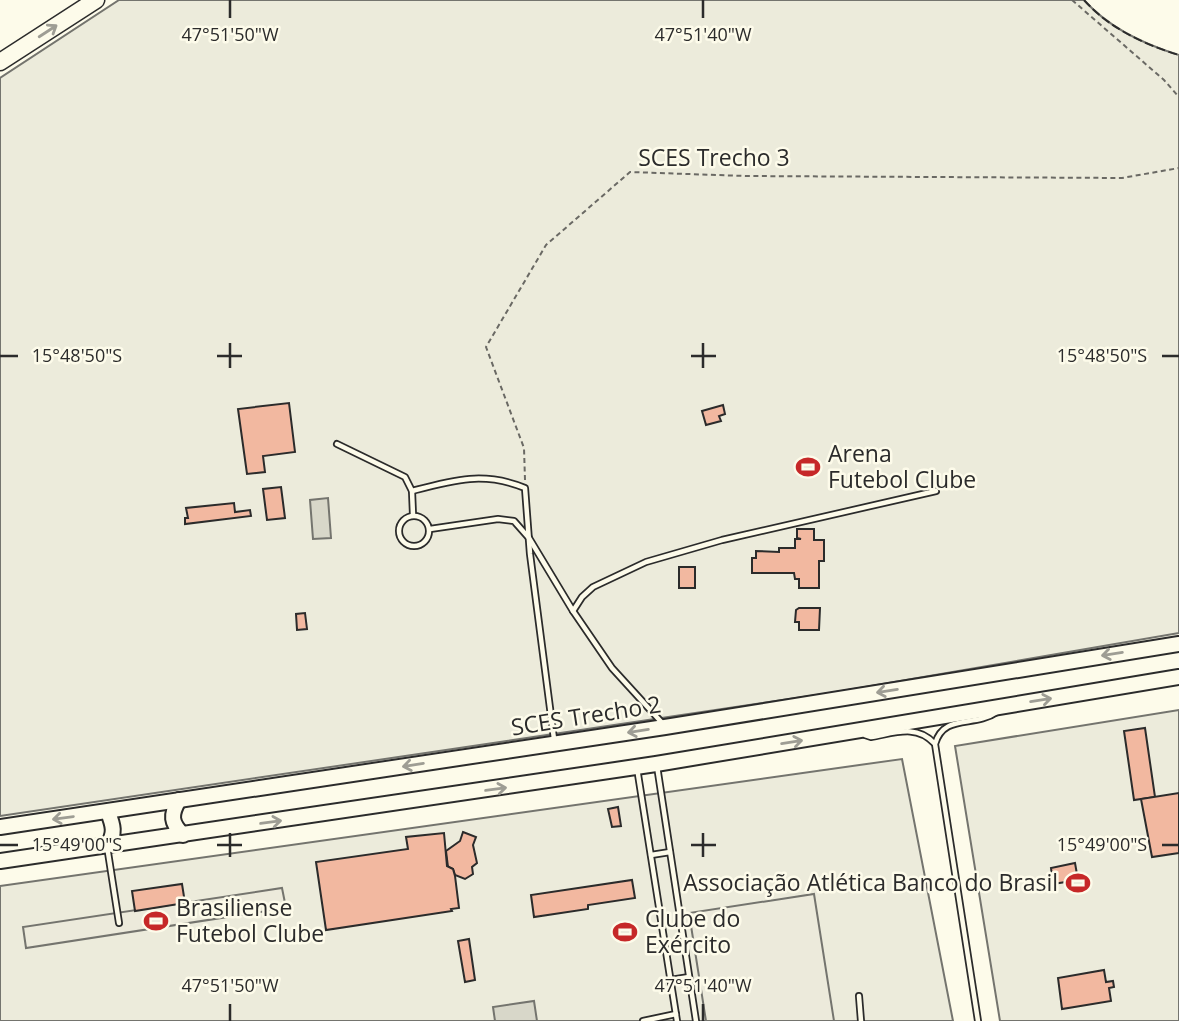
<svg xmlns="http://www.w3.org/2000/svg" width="1179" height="1021" font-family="'Open Sans',sans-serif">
	<rect width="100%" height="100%" fill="#fdfbea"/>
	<g fill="#ecebdb" stroke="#74746e" stroke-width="2">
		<path d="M 119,0 L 1084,0 C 1109,28 1143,44 1179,55 L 1179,633 L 830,693 L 0,816 L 0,78 Z"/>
		<polygon points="1179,710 1179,1021 1000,1021 955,746"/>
		<polygon points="902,759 953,1021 0,1021 0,886"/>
	</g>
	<g fill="#eceadb" stroke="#74746e" stroke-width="2">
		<polygon points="282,888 286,908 26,948 23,927"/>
		<polygon points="814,894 834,1021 706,1021 689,913"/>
	</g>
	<g fill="#d8d7c9" stroke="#74746e" stroke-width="2">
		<polygon points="328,498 331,538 313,539 310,500"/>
		<polygon points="534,1001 537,1021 495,1021 493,1007"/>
	</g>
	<g fill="#f2b8a0" stroke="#2b2b2b" stroke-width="2">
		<polygon points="289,403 295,452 263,456 265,472 247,474 238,409"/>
		<polygon points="723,405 725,414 719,416 721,421 706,425 702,411"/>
		<polygon points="281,487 285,518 267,520 263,489"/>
		<polygon points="234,503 235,512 250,510 251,516 185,524 185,518 188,518 186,508"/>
		<polygon points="797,529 814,529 814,540 824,540 824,561 819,561 819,588 799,588 799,579 795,579 794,573 752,573 752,558 756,558 756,551 779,552 779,548 795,548 795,539 801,539 797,538"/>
		<rect x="679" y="567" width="16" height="21"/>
		<polygon points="799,608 820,608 819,630 799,630 799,622 795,622 796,610"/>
		<polygon points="305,613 307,629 297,630 296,614"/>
		<polygon points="1145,728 1155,797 1134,800 1124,731"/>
		<polygon points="1179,793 1179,853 1152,857 1141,799"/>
		<polygon points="618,807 621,826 612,827 608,809"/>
		<polygon points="463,832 476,837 473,845 477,863 472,867 473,874 465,879 455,875 453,869 448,867 446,851 460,841"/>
		<polygon points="444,833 447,866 453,869 455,876 459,908 451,909 452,911 326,930 316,862 408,849 406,837"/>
		<polygon points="1075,863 1078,880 1053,884 1051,868"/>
		<polygon points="632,880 635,898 588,905 588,909 534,917 531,895"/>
		<polygon points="182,884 185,903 135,911 132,891"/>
		<polygon points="469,939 475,980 465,982 458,941"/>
		<polygon points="1104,970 1106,982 1113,981 1114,987 1109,988 1111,1001 1062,1009 1058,978"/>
	</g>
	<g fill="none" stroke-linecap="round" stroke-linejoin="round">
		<g stroke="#2b2b2b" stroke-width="8">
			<g id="service">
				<polyline points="337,444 405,477 412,491 413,515"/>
				<path d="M 412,491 C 453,480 484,471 525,488 L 530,554 L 554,739"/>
				<circle cx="414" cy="531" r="15"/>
				<polyline points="430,529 498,519 514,521 529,538 573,611"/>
				<polyline points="664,725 612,668 573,611 582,597 593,587 646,562 722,540 936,491"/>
				<path d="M 865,735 L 871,737 C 895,733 916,724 934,743"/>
				<polyline points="657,766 696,1021"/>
				<polyline points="637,768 677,1021"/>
				<polyline points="107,846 119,923"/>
				<polyline points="651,855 670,852"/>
				<polyline points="670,980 689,977"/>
				<polyline points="859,996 861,1021"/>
				<polyline points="643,1021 676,1014"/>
				<path d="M 978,1021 L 935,744 C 944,713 974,728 997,712"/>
			</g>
		</g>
		<g stroke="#2b2b2b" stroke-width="18">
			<g id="secondary">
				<path d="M 179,800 C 170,815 171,823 183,835"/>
				<polyline points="0,827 665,727 1179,644"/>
				<path d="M 107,845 C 116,834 113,825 108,812"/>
				<polyline points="0,861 656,764 1179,677"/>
			</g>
		</g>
		<g stroke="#2b2b2b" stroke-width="19">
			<polyline id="trunk" points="0,62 96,0"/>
		</g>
		<g stroke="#6a6964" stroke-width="2" stroke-dasharray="5 3.5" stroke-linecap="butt">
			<polyline points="1072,0 1164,80 1179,97"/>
			<polyline points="525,480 524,448 486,347 546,245 630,172 745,176 1122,178 1179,168"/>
		</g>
		<use href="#service" stroke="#fdfbea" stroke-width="4.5"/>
		<use href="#secondary" stroke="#fdfbea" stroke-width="14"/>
		<use href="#trunk" stroke="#fdfbea" stroke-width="16"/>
		<path stroke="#2b2b2b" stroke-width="2" stroke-dasharray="9 3.5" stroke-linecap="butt" d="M 1084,0 C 1109,28 1143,44 1179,55"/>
	</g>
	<defs><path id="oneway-shaft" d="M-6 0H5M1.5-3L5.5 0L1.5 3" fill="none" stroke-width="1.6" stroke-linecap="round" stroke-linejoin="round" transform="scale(1.75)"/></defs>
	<g stroke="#9e9d94">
		<use href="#oneway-shaft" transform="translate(48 31) rotate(-33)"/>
		<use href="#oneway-shaft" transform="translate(1112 654) rotate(171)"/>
		<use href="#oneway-shaft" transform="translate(887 691) rotate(171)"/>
		<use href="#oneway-shaft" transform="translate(1041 700) rotate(-9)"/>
		<use href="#oneway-shaft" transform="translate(638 731) rotate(171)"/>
		<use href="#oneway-shaft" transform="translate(792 742) rotate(-9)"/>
		<use href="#oneway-shaft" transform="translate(413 765) rotate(171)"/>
		<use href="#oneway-shaft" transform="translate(496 789) rotate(-8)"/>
		<use href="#oneway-shaft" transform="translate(63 818) rotate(172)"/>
		<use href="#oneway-shaft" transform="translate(271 822) rotate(-8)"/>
	</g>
	<path fill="none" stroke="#2b2b2b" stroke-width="2.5" d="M 230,0 L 230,18M 703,0 L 703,18M 230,343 L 230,368M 703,343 L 703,368M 0,356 L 18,356M 217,356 L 242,356M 691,356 L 716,356M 1162,356 L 1179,356M 230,833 L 230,857M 703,833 L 703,857M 0,845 L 18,845M 217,845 L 242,845M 691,845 L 716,845M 1162,845 L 1179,845M 230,1004 L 230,1021M 703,1004 L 703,1021"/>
	<defs>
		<g id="stadium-bare" transform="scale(1.89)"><path d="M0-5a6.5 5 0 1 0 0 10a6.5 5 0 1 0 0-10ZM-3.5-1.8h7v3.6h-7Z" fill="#c62828" stroke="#fdfbea" stroke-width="2.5" paint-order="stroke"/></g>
	</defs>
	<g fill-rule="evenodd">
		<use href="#stadium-bare" x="808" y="467"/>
		<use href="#stadium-bare" x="1078" y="883"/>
		<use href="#stadium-bare" x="156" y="921"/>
		<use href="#stadium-bare" x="625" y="932"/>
	</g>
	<g text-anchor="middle" stroke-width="5" stroke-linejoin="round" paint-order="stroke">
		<g font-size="23" fill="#2b2b2b" stroke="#fdfbea">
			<text x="714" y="166">SCES Trecho 3</text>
			<text transform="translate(586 716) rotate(-9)" y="8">SCES Trecho 2</text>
		</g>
		<g font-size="23" fill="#2b2b2b" stroke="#fdfbea" text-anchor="start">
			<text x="828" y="462">Arena<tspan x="828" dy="26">Futebol Clube</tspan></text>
			<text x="1058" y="891" text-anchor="end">Associação Atlética Banco do Brasil</text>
			<text x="176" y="916">Brasiliense<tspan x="176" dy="26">Futebol Clube</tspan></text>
			<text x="645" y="927">Clube do<tspan x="645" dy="26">Exército</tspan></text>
		</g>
	</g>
	<g font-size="18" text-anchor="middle" fill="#2b2b2b" stroke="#fdfbea" stroke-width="5" stroke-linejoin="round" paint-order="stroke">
		<text x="230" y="41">47°51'50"W</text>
		<text x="703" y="41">47°51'40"W</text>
		<text x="77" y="362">15°48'50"S</text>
		<text x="1102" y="362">15°48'50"S</text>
		<text x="77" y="851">15°49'00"S</text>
		<text x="1102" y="851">15°49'00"S</text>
		<text x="230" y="992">47°51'50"W</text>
		<text x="703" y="992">47°51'40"W</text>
	</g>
</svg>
